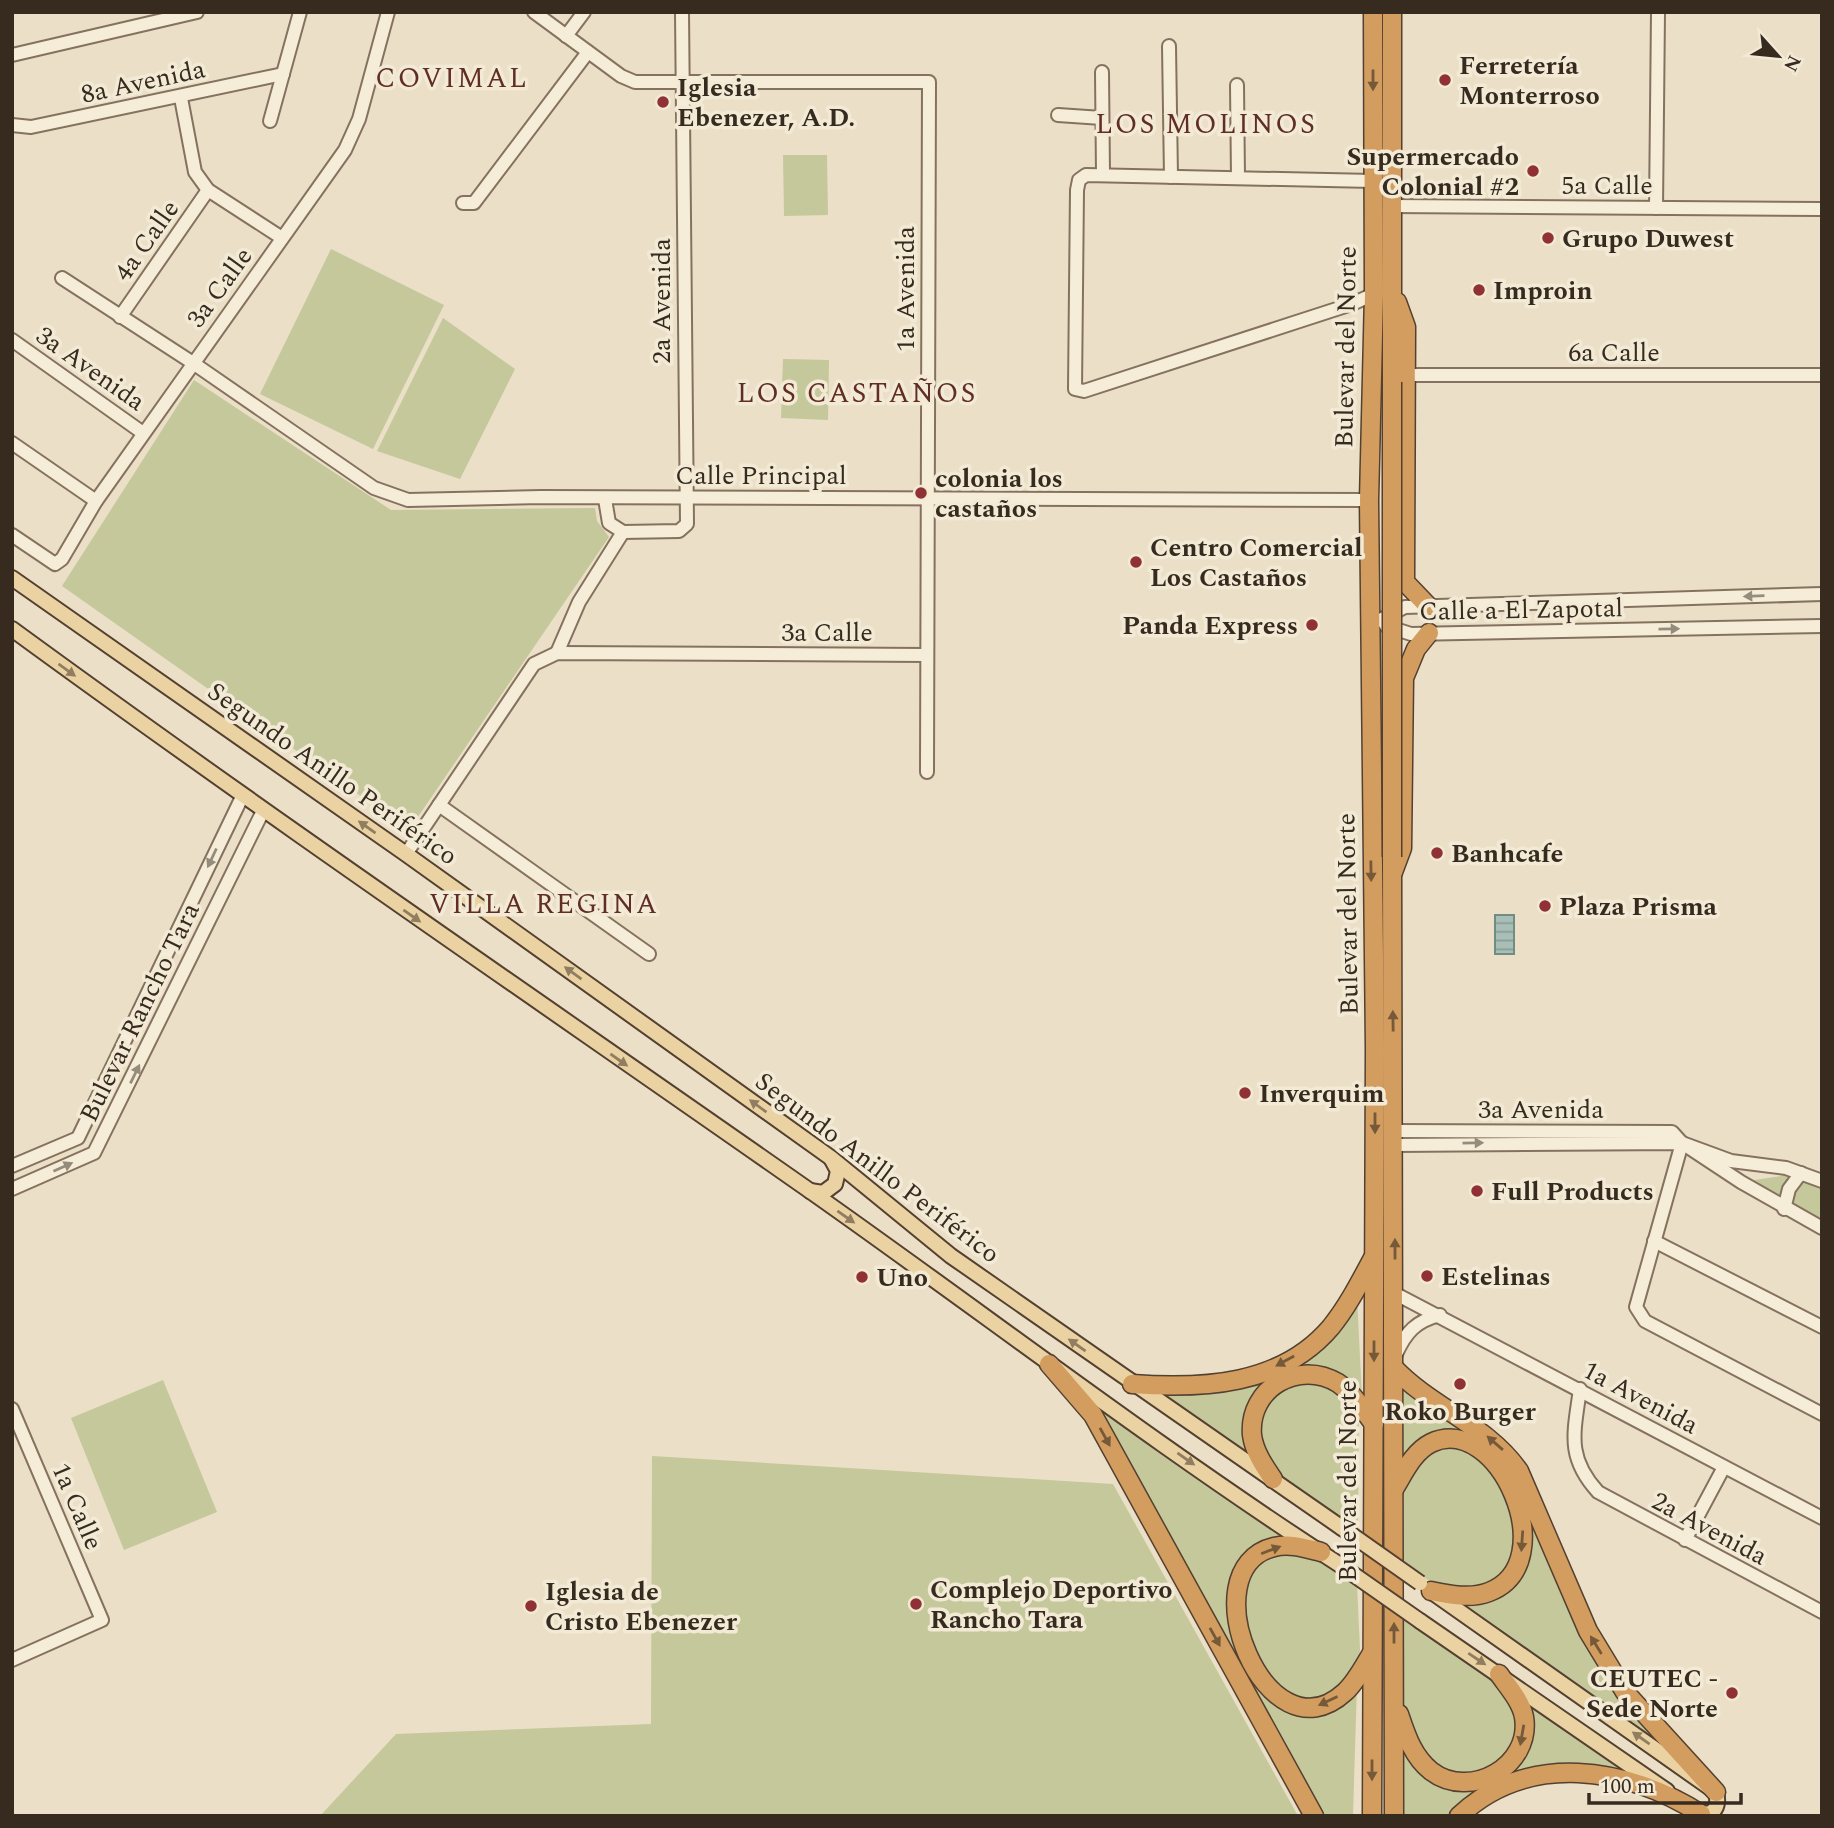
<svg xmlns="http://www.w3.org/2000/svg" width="1834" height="1828" font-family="Spectral,serif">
	<defs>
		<pattern id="water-rules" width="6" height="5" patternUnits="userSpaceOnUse" patternTransform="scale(1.75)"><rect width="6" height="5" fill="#a8bfb8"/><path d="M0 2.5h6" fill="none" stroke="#8a9b95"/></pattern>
	</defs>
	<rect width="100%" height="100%" fill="#ebdfc7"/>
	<g fill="#c4c89b">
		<polygon points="783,155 827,155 828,215 784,216"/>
		<polygon points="331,249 444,305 373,449 260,394"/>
		<polygon points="443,318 515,369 460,479 377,451"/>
		<polygon points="783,359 829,360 828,420 781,418"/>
		<polygon points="194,380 391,510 595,508 597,521 609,537 409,830 62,586"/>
		<polygon points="1801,1173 1822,1181 1822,1228 1741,1182"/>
		<polygon points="1357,1297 1362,1397 1342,1380 1268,1383 1254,1458 1153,1389 1261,1380"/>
		<polygon points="1302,1378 1336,1388 1359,1412 1358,1530 1273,1471 1258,1436 1267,1399"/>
		<polygon points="163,1380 217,1512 124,1550 71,1418"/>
		<polygon points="1403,1382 1503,1456 1620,1692 1654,1740 1455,1600 1518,1572 1515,1484 1450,1434 1402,1468"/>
		<polygon points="1079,1389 1298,1541 1242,1567 1238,1646 1307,1713 1357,1684 1353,1816 1319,1816"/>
		<path d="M 1452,1444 C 1488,1456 1514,1490 1517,1529 C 1519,1540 1513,1555 1511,1566 L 1478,1590 L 1437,1587 L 1404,1562 L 1403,1486 L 1432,1449 Z"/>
		<polygon points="652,1456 1113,1484 1298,1816 320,1816 396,1734 651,1724"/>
		<polygon points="1273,1553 1315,1555 1357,1584 1361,1672 1344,1687 1309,1703 1280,1691 1247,1641 1242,1595 1259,1561"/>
		<path d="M 1402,1614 C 1435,1636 1530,1684 1519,1732 C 1517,1743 1506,1756 1501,1765 L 1463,1778 L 1426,1759 L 1402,1707 Z"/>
		<polygon points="1522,1697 1629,1773 1517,1774 1455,1816 1401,1816 1401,1732 1455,1785 1519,1756"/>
	</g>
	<rect fill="url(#water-rules)" stroke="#6f8d85" stroke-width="2" x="1495" y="915" width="19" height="39"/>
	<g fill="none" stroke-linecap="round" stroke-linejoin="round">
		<g stroke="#85725e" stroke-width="16">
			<g id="minor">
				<polyline points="534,12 621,76 635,82 929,82 927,772"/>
				<polyline points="566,36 584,12"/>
				<polyline points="1169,46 1171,177"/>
				<polyline points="12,55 197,12"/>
				<polyline points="1102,72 1103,174"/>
				<polyline points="1237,85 1238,178"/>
				<polyline points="181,98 195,172 208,190 282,238"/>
				<polyline points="1058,115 1102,118"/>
				<polyline points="270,121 300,12"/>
				<polyline points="12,125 31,127 283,74"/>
				<polyline points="1373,181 1086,175 1079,180 1077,190 1075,389 1084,391 1352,304 1374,294"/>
				<polyline points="463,203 474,203 588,52"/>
				<polyline points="1392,206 1822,209"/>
				<polyline points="1656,208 1658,12"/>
				<polyline points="62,278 193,363 374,488 408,500 541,497 1369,500"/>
				<polyline points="120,317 208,190"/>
				<polyline points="12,340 143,433"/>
				<polyline points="1406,375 1822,375"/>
				<polyline points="12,443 96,501"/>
				<polyline points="605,499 609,523 623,532 679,531 687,524 682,12"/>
				<polyline points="12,535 55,564 62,559 96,501 345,150 359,119 388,12"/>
				<polyline points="1378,621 1405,607 1822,594"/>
				<polyline points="1386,626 1411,634 1822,626"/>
				<polyline points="557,653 579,602 623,532"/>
				<polyline points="439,805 649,954"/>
				<polyline points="406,854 534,664 557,653 927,655"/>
				<polyline points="1395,1131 1672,1132 1682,1143 1741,1182 1822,1228"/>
				<polyline points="1682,1143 1636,1307 1645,1321 1822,1414"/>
				<polyline points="1395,1145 1682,1143 1731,1161 1786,1168 1822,1181"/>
				<polyline points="12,1166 78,1138 242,797"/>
				<polyline points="12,1189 94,1153 263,811"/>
				<polyline points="1784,1209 1789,1189 1801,1173"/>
				<polyline points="1654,1241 1822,1327"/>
				<polyline points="1394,1293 1822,1518"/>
				<path d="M 1396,1354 C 1406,1332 1416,1321 1440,1315"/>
				<path d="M 1580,1389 C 1574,1433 1566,1457 1598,1492 L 1822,1612"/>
				<polyline points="12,1409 102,1620 12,1660"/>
				<polyline points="1685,1540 1724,1467"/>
			</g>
		</g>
		<g stroke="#534031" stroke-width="18">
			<g id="major">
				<polyline points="12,578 406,854 831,1158 951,1256 1342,1528"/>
				<path d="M 12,629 C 276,822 546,1006 813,1193 C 989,1317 1159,1448 1340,1565"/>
				<polyline points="810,1191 823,1193 835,1184 838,1171 832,1160"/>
				<path d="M 1432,1592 L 1716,1792 C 1721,1811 1709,1820 1692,1808"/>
				<polyline points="1420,1621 1667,1791"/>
			</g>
		</g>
		<g stroke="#534031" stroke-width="21">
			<g id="highway">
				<polyline points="1397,302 1406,327 1405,582 1428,606"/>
				<polyline points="1392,382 1392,12"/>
				<polyline points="1392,857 1394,1816"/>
				<polyline points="1393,872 1402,848 1404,678 1416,649 1429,633"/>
				<polyline points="1049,1364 1093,1415 1314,1816"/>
				<path d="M 1394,1368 C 1432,1408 1487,1425 1519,1471 L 1588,1631 L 1625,1692 L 1716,1792"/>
				<path d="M 1132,1384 C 1202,1389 1281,1386 1331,1327 C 1348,1306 1360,1282 1373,1258"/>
				<path d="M 1273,1479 C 1264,1466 1254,1451 1252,1435 C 1248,1388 1299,1359 1338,1383 C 1353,1393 1363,1410 1374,1424"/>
				<path d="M 1394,1489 C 1404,1473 1413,1452 1431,1443 C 1498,1411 1565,1563 1489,1592 C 1471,1599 1450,1595 1431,1591"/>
				<path d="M 1321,1552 C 1305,1548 1290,1543 1274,1547 C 1187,1568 1267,1764 1345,1692 C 1356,1682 1364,1666 1372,1653"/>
				<path d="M 1399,1714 C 1406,1735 1413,1757 1431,1771 C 1470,1801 1532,1766 1524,1717 C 1521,1701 1508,1687 1499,1674"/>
				<polyline points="1372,1816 1375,1049 1369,500 1374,294 1373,12"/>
				<path d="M 1459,1816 C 1528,1751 1627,1767 1701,1814"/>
			</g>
		</g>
		<use href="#minor" stroke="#f6edd9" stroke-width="12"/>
		<use href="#major" stroke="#ebd2a2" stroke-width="14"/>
		<use href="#highway" stroke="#d39d5f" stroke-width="18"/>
		<g stroke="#534031" stroke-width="18" stroke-linecap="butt">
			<g id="major-bridge">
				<polyline points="1342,1528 1420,1583"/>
				<polyline points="1340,1565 1420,1621"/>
			</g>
		</g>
		<g stroke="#534031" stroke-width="21" stroke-linecap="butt">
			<polyline id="highway-bridge" points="1392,382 1392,857"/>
		</g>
		<use href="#major-bridge" stroke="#ebd2a2" stroke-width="14"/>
		<use href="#highway-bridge" stroke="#d39d5f" stroke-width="18"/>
	</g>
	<defs><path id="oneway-solid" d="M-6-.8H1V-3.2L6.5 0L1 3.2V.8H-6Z" transform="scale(1.75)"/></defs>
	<g fill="#755939">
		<use href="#oneway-solid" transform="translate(1373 80) rotate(90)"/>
		<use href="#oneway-solid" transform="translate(1371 871) rotate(89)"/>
		<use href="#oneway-solid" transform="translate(1393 1021) rotate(-91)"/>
		<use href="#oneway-solid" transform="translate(1375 1123) rotate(90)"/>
		<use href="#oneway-solid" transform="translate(1395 1249) rotate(-90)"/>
		<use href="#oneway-solid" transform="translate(1374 1351) rotate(90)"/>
		<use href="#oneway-solid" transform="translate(1285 1361) rotate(151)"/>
		<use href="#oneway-solid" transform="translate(1105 1437) rotate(61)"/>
		<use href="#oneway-solid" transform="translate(1495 1443) rotate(-139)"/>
		<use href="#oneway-solid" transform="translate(1522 1541) rotate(94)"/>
		<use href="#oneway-solid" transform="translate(1271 1550) rotate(-21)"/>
		<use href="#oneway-solid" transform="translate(1394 1633) rotate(-90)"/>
		<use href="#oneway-solid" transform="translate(1215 1637) rotate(61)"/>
		<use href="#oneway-solid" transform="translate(1596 1645) rotate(-122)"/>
		<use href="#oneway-solid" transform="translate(1328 1701) rotate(155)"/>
		<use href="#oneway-solid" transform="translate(1522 1735) rotate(100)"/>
		<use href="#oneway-solid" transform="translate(1372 1770) rotate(90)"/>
	</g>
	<g fill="#968c7c">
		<use href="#oneway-solid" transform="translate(1754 596) rotate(178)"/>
		<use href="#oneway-solid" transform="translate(1669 629) rotate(-1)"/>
		<use href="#oneway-solid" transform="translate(212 858) rotate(115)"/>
		<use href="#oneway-solid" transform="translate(135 1074) rotate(-64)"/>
		<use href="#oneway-solid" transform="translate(1473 1143) rotate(-1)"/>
		<use href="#oneway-solid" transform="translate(63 1167) rotate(-24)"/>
	</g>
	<g fill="#917e61">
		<use href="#oneway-solid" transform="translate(67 670) rotate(36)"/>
		<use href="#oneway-solid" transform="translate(367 827) rotate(-145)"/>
		<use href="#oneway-solid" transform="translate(412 916) rotate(35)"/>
		<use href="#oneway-solid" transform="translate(573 973) rotate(-144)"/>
		<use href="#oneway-solid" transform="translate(619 1060) rotate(35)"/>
		<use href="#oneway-solid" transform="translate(758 1106) rotate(-144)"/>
		<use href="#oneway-solid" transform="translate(846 1217) rotate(35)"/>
		<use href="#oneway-solid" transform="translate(1077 1345) rotate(-145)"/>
		<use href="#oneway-solid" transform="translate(1186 1459) rotate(35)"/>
		<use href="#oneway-solid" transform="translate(1477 1659) rotate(34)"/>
		<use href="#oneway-solid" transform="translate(1641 1738) rotate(-145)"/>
	</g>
	<g fill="#903235" stroke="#f3ead6" stroke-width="2.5">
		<circle cx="1445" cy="80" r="7"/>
		<circle cx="663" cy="102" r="7"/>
		<circle cx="1533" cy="171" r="7"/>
		<circle cx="1548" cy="238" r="7"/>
		<circle cx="1479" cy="290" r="7"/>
		<circle cx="921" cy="493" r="7"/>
		<circle cx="1136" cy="562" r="7"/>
		<circle cx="1312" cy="625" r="7"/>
		<circle cx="1437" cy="853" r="7"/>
		<circle cx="1545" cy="906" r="7"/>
		<circle cx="1245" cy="1093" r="7"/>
		<circle cx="1477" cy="1191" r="7"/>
		<circle cx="1427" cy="1276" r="7"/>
		<circle cx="862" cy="1277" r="7"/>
		<circle cx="1460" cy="1384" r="7"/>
		<circle cx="916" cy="1604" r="7"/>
		<circle cx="531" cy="1606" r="7"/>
		<circle cx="1732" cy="1693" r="7"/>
	</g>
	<g text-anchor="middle" stroke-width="7" stroke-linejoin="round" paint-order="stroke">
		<g font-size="26" font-weight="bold" fill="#372b20" stroke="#f3ead6" text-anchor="start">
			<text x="1459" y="74">Ferretería<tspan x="1459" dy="30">Monterroso</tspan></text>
			<text x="677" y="96">Iglesia<tspan x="677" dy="30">Ebenezer, A.D.</tspan></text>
			<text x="1519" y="165" text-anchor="end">Supermercado<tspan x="1519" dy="30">Colonial #2</tspan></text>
			<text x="1562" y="247">Grupo Duwest</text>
			<text x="1493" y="299">Improin</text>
			<text x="935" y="487">colonia los<tspan x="935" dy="30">castaños</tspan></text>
			<text x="1150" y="556">Centro Comercial<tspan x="1150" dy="30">Los Castaños</tspan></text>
			<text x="1298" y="634" text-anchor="end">Panda Express</text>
			<text x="1451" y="862">Banhcafe</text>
			<text x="1559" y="915">Plaza Prisma</text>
			<text x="1259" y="1102">Inverquim</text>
			<text x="1491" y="1200">Full Products</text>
			<text x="1441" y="1285">Estelinas</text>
			<text x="876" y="1286">Uno</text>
			<text x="1460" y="1420" text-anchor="middle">Roko Burger</text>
			<text x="930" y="1598">Complejo Deportivo<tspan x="930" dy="30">Rancho Tara</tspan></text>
			<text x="545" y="1600">Iglesia de<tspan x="545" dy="30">Cristo Ebenezer</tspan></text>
			<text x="1718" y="1687" text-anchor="end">CEUTEC -<tspan x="1718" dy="30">Sede Norte</tspan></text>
		</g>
		<g font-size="26" fill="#372b20" stroke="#f3ead6">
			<text transform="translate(143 81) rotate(-12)" y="9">8a Avenida</text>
			<text x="1607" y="194">5a Calle</text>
			<text transform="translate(146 240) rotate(-55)" y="9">4a Calle</text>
			<text transform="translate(219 287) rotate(-54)" y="9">3a Calle</text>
			<text transform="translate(905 289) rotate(-90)" y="9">1a Avenida</text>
			<text transform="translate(661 301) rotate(-90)" y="9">2a Avenida</text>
			<text transform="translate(1345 347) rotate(-89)" y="9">Bulevar del Norte</text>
			<text x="1614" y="361">6a Calle</text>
			<text transform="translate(91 368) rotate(35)" y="9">3a Avenida</text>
			<text x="761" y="484">Calle Principal</text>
			<text transform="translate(1521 609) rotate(-1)" y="9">Calle a El Zapotal</text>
			<text x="827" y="641">3a Calle</text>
			<text transform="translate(333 773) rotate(35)" y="9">Segundo Anillo Periférico</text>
			<text transform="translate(1347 914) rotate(-91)" y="9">Bulevar del Norte</text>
			<text transform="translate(139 1012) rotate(-64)" y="9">Bulevar Rancho Tara</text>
			<text x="1541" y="1118">3a Avenida</text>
			<text transform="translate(878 1167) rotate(37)" y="9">Segundo Anillo Periférico</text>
			<text transform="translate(1641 1397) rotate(28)" y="9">1a Avenida</text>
			<text transform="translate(1347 1481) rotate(-90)" y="9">Bulevar del Norte</text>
			<text transform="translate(78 1506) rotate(67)" y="9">1a Calle</text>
			<text transform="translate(1710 1528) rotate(28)" y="9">2a Avenida</text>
		</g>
		<g font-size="28" letter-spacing="2" fill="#602e23" stroke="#f3ead6">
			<text x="452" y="87">COVIMAL</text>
			<text x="1206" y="133">LOS MOLINOS</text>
			<text x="857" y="402">LOS CASTAÑOS</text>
			<text x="544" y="913">VILLA REGINA</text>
		</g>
	</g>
	<rect width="1834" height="1828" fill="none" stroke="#372b20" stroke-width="28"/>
	<g transform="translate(1778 56) rotate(117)" stroke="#f3ead6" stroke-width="5" paint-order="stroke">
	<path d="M0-5L12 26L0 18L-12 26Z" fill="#372b20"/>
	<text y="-10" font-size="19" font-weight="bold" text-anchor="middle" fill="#372b20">N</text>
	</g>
	<path d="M1589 1793v10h152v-10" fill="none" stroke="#372b20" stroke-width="3.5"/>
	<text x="1600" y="1793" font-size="21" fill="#372b20" stroke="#f3ead6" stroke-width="5" paint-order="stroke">100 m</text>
</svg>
